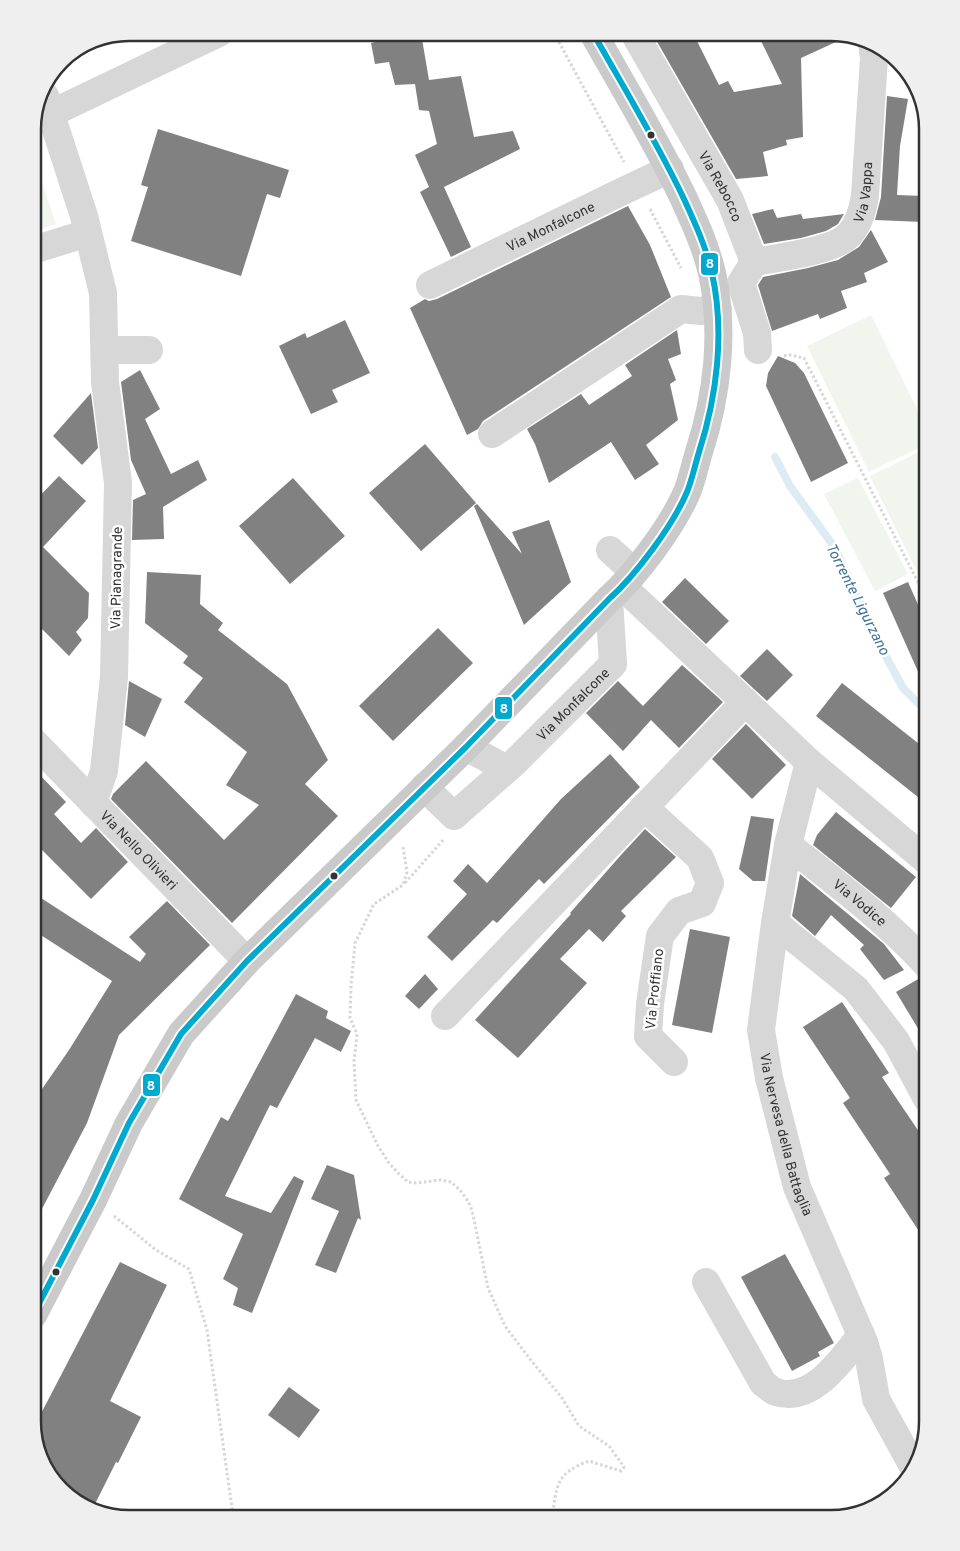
<svg xmlns="http://www.w3.org/2000/svg" width="960" height="1551" font-family="Overpass,sans-serif">
	<rect width="100%" height="100%" fill="#fff"/>
	<g fill="#f1f5ed">
		<polygon points="33,156 56,224 33,232"/>
		<polygon points="871,315 927,429 927,444 869,472 807,346"/>
		<polygon points="927,448 927,592 870,476"/>
		<polygon points="858,478 908,574 875,591 824,494"/>
	</g>
	<g fill="none" stroke-linecap="round" stroke-linejoin="round">
		<polyline stroke="#ddebf3" stroke-width="8" points="775,457 790,486 835,548 876,638 903,688 927,712"/>
	</g>
	<g fill="#818181">
		<polygon points="384,33 421,33 429,80 461,76 474,137 513,131 520,149 444,187 471,247 451,257 420,192 429,187 415,155 437,144 429,111 419,110 415,84 395,85 389,62 375,64 371,43 385,40"/>
		<polygon points="652,33 693,33 719,85 728,81 734,92 782,84 760,39 775,33 838,33 849,36 801,58 803,137 786,140 787,145 763,152 768,176 736,179"/>
		<polygon points="887,96 908,99 900,146 897,195 924,196 923,222 875,220 881,197"/>
		<polygon points="158,129 289,170 280,198 267,194 241,276 131,241 148,187 141,185"/>
		<polygon points="628,206 650,245 671,297 483,421 478,429 467,435 410,308 425,299 429,301 437,299"/>
		<polygon points="773,209 777,218 801,214 803,219 844,214 838,224 826,231 801,238 764,244 752,214"/>
		<polygon points="871,230 888,262 864,273 867,282 841,291 847,308 820,319 818,314 772,331 758,285 763,277 808,268 838,260 859,247"/>
		<polygon points="345,320 370,373 332,390 338,402 311,414 279,346 305,333 307,338"/>
		<polygon points="677,330 681,354 668,359 676,380 670,384 678,420 646,445 659,464 635,480 611,442 549,483 535,444 527,429 581,394 589,405 632,376 625,365"/>
		<polygon points="778,356 795,363 804,373 848,463 811,482 766,386 768,373"/>
		<polygon points="140,370 160,409 145,419 171,474 198,460 207,480 163,507 164,539 132,540 133,500 146,494 131,460 121,382"/>
		<polygon points="91,393 98,448 82,465 53,436"/>
		<polygon points="425,444 476,503 421,551 369,493"/>
		<polygon points="59,476 86,501 43,547 89,593 88,618 76,632 82,640 69,656 33,620 33,503"/>
		<polygon points="293,478 345,536 290,584 239,526"/>
		<polygon points="477,504 522,554 512,532 549,520 571,582 524,625 474,506"/>
		<polygon points="147,572 201,575 200,604 223,623 218,630 287,684 328,760 305,784 338,816 232,923 111,799 113,794 146,761 224,840 259,805 226,785 247,752 184,702 203,678 183,663 188,656 145,623"/>
		<polygon points="685,578 729,621 706,644 662,602"/>
		<polygon points="908,582 928,627 928,694 883,593"/>
		<polygon points="438,628 473,663 393,741 359,706"/>
		<polygon points="767,649 793,675 767,701 740,676"/>
		<polygon points="682,665 723,702 679,748 651,720 623,751 586,713 618,681 643,706"/>
		<polygon points="129,681 162,699 145,737 125,725"/>
		<polygon points="842,683 928,751 928,805 816,716"/>
		<polygon points="746,724 786,765 752,799 712,759"/>
		<polygon points="610,754 640,787 544,884 539,879 497,923 493,920 452,961 427,937 467,894 453,881 468,864 487,883 561,799"/>
		<polygon points="33,768 66,802 54,814 81,843 96,828 128,862 91,899 33,841"/>
		<polygon points="836,812 916,877 891,908 813,845 817,835"/>
		<polygon points="751,816 774,819 765,881 753,881 739,869"/>
		<polygon points="645,829 676,857 621,911 626,916 603,942 589,929 560,959 587,983 518,1058 475,1020 571,914 570,913 621,855"/>
		<polygon points="800,874 884,944 904,970 884,980 860,949 864,945 831,915 815,936 792,916"/>
		<polygon points="41,898 140,962 146,954 129,937 167,901 210,945 119,1035 87,1123 33,1226 33,1102 69,1050 112,981 33,930 33,911"/>
		<polygon points="690,929 730,937 712,1033 672,1025"/>
		<polygon points="425,974 438,989 419,1009 405,996"/>
		<polygon points="920,978 928,980 928,1045 896,992"/>
		<polygon points="296,994 328,1011 326,1018 351,1031 341,1052 315,1038 277,1108 270,1105 225,1196 271,1213 294,1176 304,1181 252,1313 233,1305 238,1288 223,1279 243,1234 179,1199 221,1117 228,1121"/>
		<polygon points="842,1002 889,1073 882,1077 928,1145 928,1245 884,1178 890,1174 843,1103 850,1098 803,1027"/>
		<polygon points="327,1165 354,1175 361,1220 358,1218 336,1273 315,1265 339,1211 311,1199"/>
		<polygon points="785,1254 834,1343 818,1352 820,1356 792,1371 741,1277"/>
		<polygon points="120,1262 167,1285 110,1401 141,1417 118,1463 116,1462 93,1508 76,1502 43,1465 34,1427"/>
		<polygon points="289,1387 320,1410 299,1438 268,1415"/>
	</g>
	<g fill="none" stroke-linecap="round" stroke-linejoin="round">
		<g stroke="#d6d6d6" stroke-width="3" stroke-dasharray="2.5 2.5" stroke-linecap="butt">
			<polyline points="554,33 624,162"/>
			<polyline points="650,209 681,268"/>
			<polyline points="784,356 790,355 804,358 927,600"/>
			<path d="M 403,847 L 407,872 L 403,885 L 374,904 L 355,943 L 351,986 L 350,1018 L 357,1034 L 354,1061 L 356,1100 L 378,1146 L 389,1163 L 399,1174 L 408,1182 L 416,1183 L 441,1180 L 451,1182 L 460,1190 L 468,1201 L 472,1210 L 488,1288 L 505,1326 L 530,1359 L 562,1398 L 579,1426 L 609,1446 L 624,1467 L 621,1471 L 589,1461 C 555,1474 557,1485 552,1518"/>
			<polyline points="405,883 444,839"/>
			<polyline points="114,1216 156,1250 189,1269 207,1330 232,1508 235,1518"/>
		</g>
		<g stroke="#d7d7d7" stroke-width="28">
			<path id="s1" d="M 634,33 L 730,200 L 754,262"/>
			<polyline points="45,96 84,216 103,293 105,382 118,483 114,677 104,771 93,803"/>
			<polyline points="50,114 219,33"/>
			<polyline points="33,250 78,236"/>
			<path id="s2" d="M 754,262 C 776,258 835,251 849,235 C 858,225 863,209 865,196 L 874,58 L 872,44"/>
			<polyline points="754,262 741,283 757,333 758,350"/>
			<path id="s3" d="M 430,285 L 621,192 L 670,169"/>
			<polyline points="105,350 149,350"/>
			<polyline points="492,434 681,309 701,311 718,309"/>
			<polyline points="610,550 634,572"/>
			<polyline points="623,587 809,762 927,861"/>
			<path id="s4" d="M 33,741 L 247,961"/>
			<polyline points="466,747 507,769"/>
			<path id="s5" d="M 809,762 L 788,845 L 775,923 L 761,1030 L 769,1078 L 797,1187 L 864,1342 L 869,1359 L 876,1399 L 914,1468"/>
			<path id="s6" d="M 424,787 L 454,816 L 515,762 L 613,664 L 609,599"/>
			<polyline points="644,807 700,858 710,883 702,903 679,911 660,936 650,1004 648,1036 674,1062"/>
			<path id="s7" d="M 788,845 C 836,883 886,920 927,965"/>
			<polyline points="775,923 856,989 896,1041 927,1099"/>
			<polyline points="445,1016 745,702"/>
			<path d="M 706,1282 L 763,1383 C 767,1386 771,1390 776,1392 C 811,1404 842,1360 861,1335"/>
		</g>
		<path stroke="#cacaca" stroke-width="28" d="M 33,1315 L 93,1200 L 129,1123 L 181,1034 L 247,961 L 466,747 L 609,599 C 636,575 673,525 687,492 C 692,480 695,465 699,452 C 717,396 725,332 712,273 C 706,247 695,223 684,199 C 657,142 624,88 593,33"/>
		<g stroke="#fff" stroke-width="10">
			<path id="bus-1" d="M 33,1315 L 93,1200 L 129,1123 L 181,1034 L 247,961 L 466,747 L 609,599 C 636,575 673,525 687,492 C 692,480 695,465 699,452 C 717,396 725,332 712,273 C 706,247 695,223 684,199 C 657,142 624,88 593,33"/>
		</g>
		<use href="#bus-1" stroke="#00a9ce" stroke-width="6"/>
	</g>
	<g fill="#333" stroke="#fff" stroke-width="2">
		<circle cx="651" cy="135" r="4.5"/>
		<circle cx="334" cy="876" r="4.5"/>
		<circle cx="56" cy="1272" r="4.5"/>
	</g>
	<g text-anchor="middle" stroke-width="5" stroke-linejoin="round" paint-order="stroke">
		<g font-size="14" fill="#333" stroke="#fff">
			<text dy="5" stroke="none"><textPath href="#s1" startOffset="176">Via Rebocco</textPath></text>
			<text dy="5" stroke="none"><textPath href="#s2" startOffset="146">Via Vappa</textPath></text>
			<text dy="5" stroke="none"><textPath href="#s3" startOffset="134">Via Monfalcone</textPath></text>
			<text transform="translate(116 578) rotate(-89)" y="5">Via Pianagrande</text>
			<text dy="5" stroke="none"><textPath href="#s6" startOffset="205">Via Monfalcone</textPath></text>
			<text dy="5" stroke="none"><textPath href="#s4" startOffset="152">Via Nello Olivieri</textPath></text>
			<text dy="5" stroke="none"><textPath href="#s7" startOffset="92">Via Vodice</textPath></text>
			<text transform="translate(654 989) rotate(-84)" y="5">Via Proffiano</text>
			<text dy="5" stroke="none"><textPath href="#s5" startOffset="380">Via Nervesa della Battaglia</textPath></text>
		</g>
		<g font-size="15" font-style="italic" fill="#3f7597" stroke="#fff">
			<text transform="translate(858 599) rotate(63)" y="5">Torrente Ligurzano</text>
		</g>
	</g>
	<path d="M0 0H960V1551H0ZM129 41H831A88 88 0 0 1 919 129V1422A88 88 0 0 1 831 1510H129A88 88 0 0 1 41 1422V129A88 88 0 0 1 129 41Z" fill="#efefef" fill-rule="evenodd"/>
	<path fill="none" stroke="#333" stroke-width="2.5" d="M129 41H831A88 88 0 0 1 919 129V1422A88 88 0 0 1 831 1510H129A88 88 0 0 1 41 1422V129A88 88 0 0 1 129 41Z"/>
	<g stroke="#fff" stroke-width="2">
		<rect x="700" y="252" width="19" height="24" rx="5" fill="#00a9ce"/>
		<rect x="494" y="696" width="19" height="24" rx="5" fill="#00a9ce"/>
		<rect x="142" y="1073" width="19" height="24" rx="5" fill="#00a9ce"/>
	</g>
	<g font-size="14" text-anchor="middle" font-weight="bold" fill="#fff">
		<text x="710" y="268">8</text>
		<text x="504" y="713">8</text>
		<text x="151" y="1090">8</text>
	</g>
</svg>
